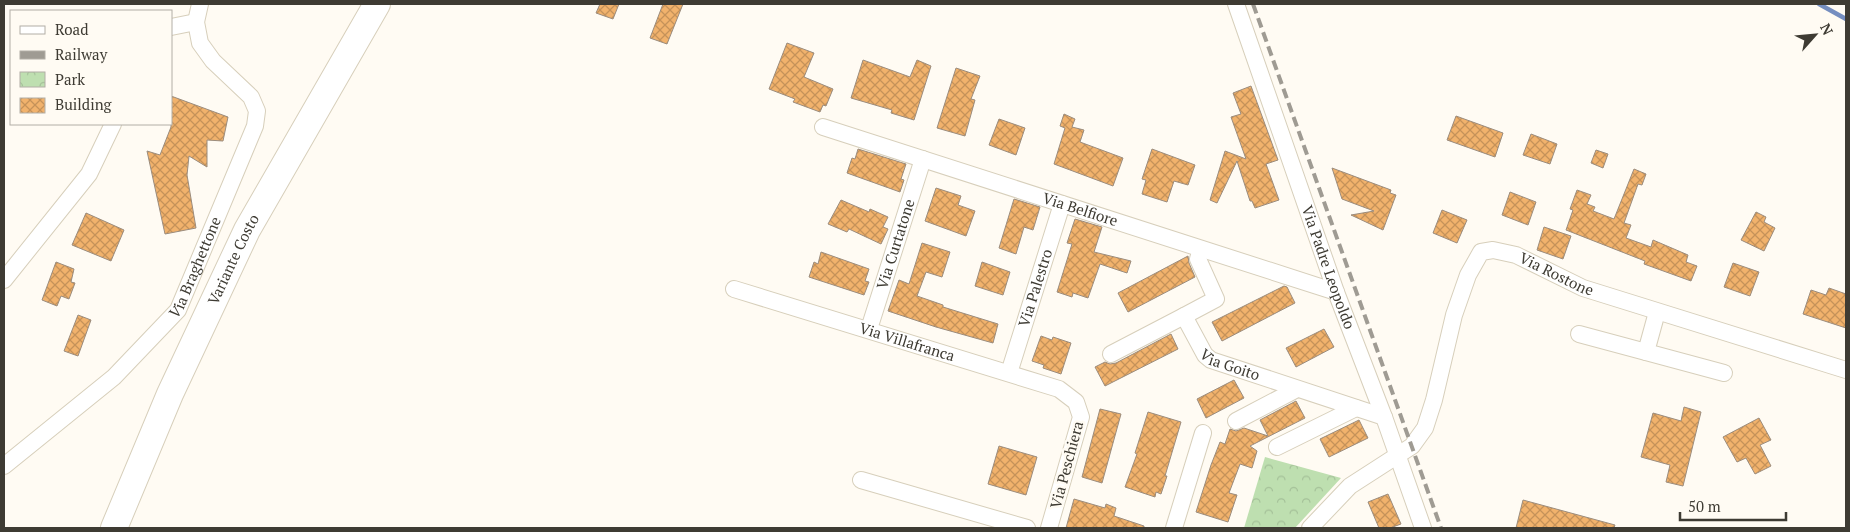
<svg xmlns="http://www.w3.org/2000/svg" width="1850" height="532" font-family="'PT Serif',serif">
	<defs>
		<pattern id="park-crowns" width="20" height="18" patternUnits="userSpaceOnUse" patternTransform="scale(1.25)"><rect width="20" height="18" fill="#bedfb0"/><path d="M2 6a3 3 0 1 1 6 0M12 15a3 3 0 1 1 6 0" fill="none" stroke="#a4c098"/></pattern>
		<pattern id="building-cross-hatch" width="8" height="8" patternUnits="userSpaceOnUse" patternTransform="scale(1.25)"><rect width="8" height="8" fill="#f1b26c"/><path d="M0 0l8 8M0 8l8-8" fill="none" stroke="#c59259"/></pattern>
	</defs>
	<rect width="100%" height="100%" fill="#fffbf3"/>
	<polygon fill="url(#park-crowns)" points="1265,457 1341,478 1295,528 1244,528"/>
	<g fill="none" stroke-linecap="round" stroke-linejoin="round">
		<polyline stroke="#758ec0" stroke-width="4.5" points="1819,4 1846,19"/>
	</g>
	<g fill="url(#building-cross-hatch)" stroke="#9b8c7d">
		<polygon points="600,4 619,4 613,19 596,13"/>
		<polygon points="663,4 683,4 667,44 650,38"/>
		<polygon points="787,43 814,53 804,77 833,89 826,106 823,105 820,112 793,102 795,99 769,89"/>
		<polygon points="863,60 910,77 917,60 931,66 914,120 891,113 892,110 851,98"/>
		<polygon points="956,68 980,76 971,99 975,100 965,136 937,128"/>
		<polygon points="1251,86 1278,160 1266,164 1279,200 1255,208 1252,201 1250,201 1237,161 1217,203 1210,200 1225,151 1246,159 1231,117 1241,114 1233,93"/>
		<polygon points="171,96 228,117 223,141 207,140 207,167 189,156 187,175 196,228 165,234 147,151 160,155 171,127"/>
		<polygon points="1064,114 1075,119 1072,127 1084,130 1080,142 1123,158 1113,186 1054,164 1065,128 1060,126"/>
		<polygon points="1456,116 1503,133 1495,157 1447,140"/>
		<polygon points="999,119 1025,128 1016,155 989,145"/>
		<polygon points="1531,134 1557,144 1550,164 1523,155"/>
		<polygon points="858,149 906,164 901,179 904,180 900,192 847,173 852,158 855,159"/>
		<polygon points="1152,149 1195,165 1188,185 1174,181 1167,202 1142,194 1146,180 1142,179"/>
		<polygon points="1596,150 1608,154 1603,168 1591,163"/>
		<polygon points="1332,168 1391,190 1390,193 1396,195 1383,230 1351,215 1374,211 1342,199"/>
		<polygon points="1634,169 1646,174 1642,185 1638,184 1624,223 1631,225 1626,238 1651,247 1653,240 1688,255 1686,262 1697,266 1691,281 1644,264 1645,261 1566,230 1573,210 1570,209 1577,190 1591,195 1587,204 1595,207 1593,211 1614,219"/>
		<polygon points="936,188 961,196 958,205 975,211 966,236 925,221"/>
		<polygon points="1510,192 1536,202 1528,225 1502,215"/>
		<polygon points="1014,199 1040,207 1033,230 1024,227 1016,254 999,248"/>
		<polygon points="841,200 869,212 870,209 888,217 883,227 888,229 881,244 849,229 847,232 828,224"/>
		<polygon points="1442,210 1467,220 1457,243 1433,233"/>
		<polygon points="1756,212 1766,217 1764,222 1775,228 1764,251 1741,240"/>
		<polygon points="86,213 124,230 111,261 72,245"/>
		<polygon points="1075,219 1102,227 1094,252 1131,261 1127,273 1100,264 1088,298 1073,293 1072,297 1057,292 1072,244 1067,243"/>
		<polygon points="1544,227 1571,236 1563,259 1537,250"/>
		<polygon points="922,243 950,252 942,277 926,272 917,296 943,305 943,307 998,324 993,343 936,327 888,311 899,280 909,284"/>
		<polygon points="821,252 869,269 865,281 869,282 864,295 809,277 814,262 818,264"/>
		<polygon points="1188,256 1189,263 1195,277 1128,312 1118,293"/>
		<polygon points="56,262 74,269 71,282 75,283 69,299 61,296 57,306 42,300"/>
		<polygon points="982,262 1010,272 1003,295 975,286"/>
		<polygon points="1733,263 1759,272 1750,296 1724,287"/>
		<polygon points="1284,286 1287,287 1295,303 1222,341 1212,322"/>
		<polygon points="1829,288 1846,294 1846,328 1803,314 1811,290 1826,295"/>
		<polygon points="78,315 91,320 78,356 64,351"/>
		<polygon points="1324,329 1334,347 1296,367 1286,348"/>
		<polygon points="1171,334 1178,349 1105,386 1095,367 1105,362 1110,364 1116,363"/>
		<polygon points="1041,336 1052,340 1053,337 1071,343 1061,374 1043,368 1044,365 1032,361"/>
		<polygon points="1234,380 1244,398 1206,418 1197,399"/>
		<polygon points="1296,401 1305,418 1250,446 1257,451 1252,468 1240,464 1229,493 1237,495 1228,522 1196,512 1211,465 1220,442 1225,444 1230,429 1236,431 1244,428 1268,436 1260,420"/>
		<polygon points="1684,407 1701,412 1683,486 1666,482 1670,465 1641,457 1653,413 1681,421"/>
		<polygon points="1100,409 1121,414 1102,483 1082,477"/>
		<polygon points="1148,412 1181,422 1165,476 1167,476 1161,494 1156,492 1155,497 1125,487 1137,454 1135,453"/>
		<polygon points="1759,418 1771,440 1760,445 1771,466 1755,474 1746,458 1737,462 1723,437"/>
		<polygon points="1359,420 1368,438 1329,457 1320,439"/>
		<polygon points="999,446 1037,457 1026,495 988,484"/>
		<polygon points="1388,494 1401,524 1390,528 1379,528 1368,502"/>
		<polygon points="1074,499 1105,508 1106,504 1116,508 1114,516 1144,526 1144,528 1066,528"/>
		<polygon points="1523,500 1615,525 1614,528 1516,528"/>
	</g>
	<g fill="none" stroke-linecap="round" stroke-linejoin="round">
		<g stroke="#d7cfbb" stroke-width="18">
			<g id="minor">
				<path id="s1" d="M 1236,4 L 1336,292 L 1384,417 L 1423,528"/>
				<polyline points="171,27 196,22"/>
				<path id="s2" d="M 823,127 L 1336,292"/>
				<path id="s3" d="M 1201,249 L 1198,259 L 1216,299 L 1184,316 L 1205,355 L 1211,360 L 1384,417"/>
				<polyline points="4,280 89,174 113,124"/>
				<path id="s4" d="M 734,289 L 1059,389 L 1076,402 L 1081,417 L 1049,528"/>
				<polyline points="1657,312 1646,352 1724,373"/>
				<path id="s5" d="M 869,329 L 923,159"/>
				<polyline points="1579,334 1646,352"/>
				<polyline points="1111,354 1184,316"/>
				<path id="s6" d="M 1009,373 L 1062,204"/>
				<polyline points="1236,421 1297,389"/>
				<polyline points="1277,447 1356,408"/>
				<path id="s7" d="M 4,466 L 114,377 L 178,310 L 255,126 L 257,111 L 251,97 L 213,61 L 200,43 L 196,22 L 200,4"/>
				<polyline points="861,480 1027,528"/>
				<polyline points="1174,528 1203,433"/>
				<path id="s8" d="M 1310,528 L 1350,486 L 1412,446 L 1425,428 L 1434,400 L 1454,315 L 1468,275 L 1481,252 L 1493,250 L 1516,255 L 1583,288 L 1846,370"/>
			</g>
		</g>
		<g stroke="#d7cfbb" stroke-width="28">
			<g id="trunk">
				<path id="s9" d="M 114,528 L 170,394 L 247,230 L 377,4"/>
			</g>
		</g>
		<use href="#minor" stroke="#fff" stroke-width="16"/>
		<use href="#trunk" stroke="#fff" stroke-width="26"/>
		<polyline stroke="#9f9b93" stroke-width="4" stroke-dasharray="10 5" stroke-linecap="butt" points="1253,4 1441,528"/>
	</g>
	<g text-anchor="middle" stroke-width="5" stroke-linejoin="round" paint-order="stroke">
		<g font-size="15" fill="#3e3b33" stroke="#fffbf3">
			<text dy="5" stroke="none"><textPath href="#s2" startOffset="270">Via Belfiore</textPath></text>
			<text dy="5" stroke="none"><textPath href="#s5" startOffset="89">Via Curtatone</textPath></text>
			<text dy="5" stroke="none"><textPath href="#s9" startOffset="294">Variante Costo</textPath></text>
			<text dy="5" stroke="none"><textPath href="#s7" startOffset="280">Via Braghettone</textPath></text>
			<text dy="5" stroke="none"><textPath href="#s1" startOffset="279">Via Padre Leopoldo</textPath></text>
			<text dy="5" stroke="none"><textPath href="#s8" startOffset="420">Via Rostone</textPath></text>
			<text dy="5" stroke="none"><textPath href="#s6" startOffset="89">Via Palestro</textPath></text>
			<text dy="5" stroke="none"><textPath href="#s4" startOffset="181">Via Villafranca</textPath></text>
			<text dy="5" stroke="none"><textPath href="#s3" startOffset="162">Via Goito</textPath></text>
			<text transform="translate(1067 465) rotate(-75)" y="5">Via Peschiera</text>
		</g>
	</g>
	<rect width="1850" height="532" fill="none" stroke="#3e3b33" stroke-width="10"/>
	<rect x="10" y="10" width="162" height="115" fill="#fffbf3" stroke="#b2aea6"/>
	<rect x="20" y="26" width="25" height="8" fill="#ffffff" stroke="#b2aea6"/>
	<text x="55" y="35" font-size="15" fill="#3e3b33">Road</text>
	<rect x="20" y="51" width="25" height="8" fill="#9f9b93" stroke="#b2aea6"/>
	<text x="55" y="60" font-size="15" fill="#3e3b33">Railway</text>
	<rect x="20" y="72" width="25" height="15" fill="url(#park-crowns)" stroke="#b2aea6"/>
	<text x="55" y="85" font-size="15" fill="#3e3b33">Park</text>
	<rect x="20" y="98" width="25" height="15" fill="url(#building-cross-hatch)" stroke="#b2aea6"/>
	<text x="55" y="110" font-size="15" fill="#3e3b33">Building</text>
	<g transform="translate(1815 35) rotate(63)" stroke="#fffbf3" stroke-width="4" paint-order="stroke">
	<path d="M0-4L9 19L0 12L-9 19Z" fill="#3e3b33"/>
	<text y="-8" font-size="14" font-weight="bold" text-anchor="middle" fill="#3e3b33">N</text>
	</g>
	<path d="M1680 512v8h106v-8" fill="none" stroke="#3e3b33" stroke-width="2.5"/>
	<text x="1688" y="512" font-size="15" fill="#3e3b33" stroke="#fffbf3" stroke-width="4" paint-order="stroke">50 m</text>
</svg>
